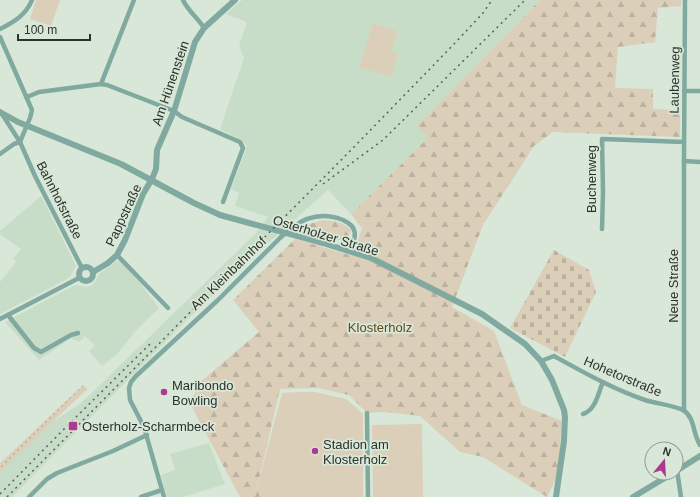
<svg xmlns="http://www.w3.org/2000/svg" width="700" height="497" font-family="Arial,sans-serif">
	<defs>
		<pattern id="grass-dots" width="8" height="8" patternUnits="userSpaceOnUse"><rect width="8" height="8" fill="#dccfba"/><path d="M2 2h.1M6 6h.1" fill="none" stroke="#bdb2a0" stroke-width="1.8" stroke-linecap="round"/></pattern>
		<pattern id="forest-firs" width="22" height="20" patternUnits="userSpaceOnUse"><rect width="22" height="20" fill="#dccfba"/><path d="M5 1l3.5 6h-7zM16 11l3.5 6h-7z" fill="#bdb2a0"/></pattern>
		<pattern id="cemetery-stones" width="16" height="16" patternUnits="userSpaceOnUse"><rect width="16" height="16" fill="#dccfba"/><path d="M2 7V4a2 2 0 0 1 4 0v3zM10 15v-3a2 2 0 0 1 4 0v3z" fill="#bdb2a0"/></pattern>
	</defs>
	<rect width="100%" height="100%" fill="#d8e7d8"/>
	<g fill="#c8ddc8">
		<polygon points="242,0 540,0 418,126 429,138 351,214 328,190 275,237 191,316 12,497 0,497 0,469 46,426 81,403 102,383 257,232 268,217 235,206 239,193 231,189 247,146 240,139 220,129 244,58 239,45 247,22 226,14"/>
		<polygon points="41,196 76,266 71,275 67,279 0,314 0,282 16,262 13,259 21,249 0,234 0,231"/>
		<polygon points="122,260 159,308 134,333 118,353 102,366 89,351 95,346 85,336 79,342 71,338 39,360 5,322 75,285 87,287 91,286 95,282 99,274 117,261"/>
		<polygon points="209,443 225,484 183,497 167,497 161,475 175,470 170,454"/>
	</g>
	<polygon fill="url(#grass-dots)" points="83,385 87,389 0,472 0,463"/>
	<g fill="url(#forest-firs)">
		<polygon points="540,0 681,0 681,6 658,8 655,42 618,47 615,88 653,89 653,109 680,110 680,137 553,132 534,146 483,225 452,307 494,331 522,405 562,421 558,474 547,497 483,457 460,452 420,416 385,412 367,413 349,395 318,388 280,389 257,488 260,497 240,497 196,415 192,407 192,401 199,383 259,332 233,300 295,239 353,256 362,228 351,214 428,138 417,126"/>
		<path d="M 323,220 C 334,221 343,222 351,230 C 348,249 319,236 307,232 L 306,225 Z"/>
	</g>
	<polygon fill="url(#cemetery-stones)" points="554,250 589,270 596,292 565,357 510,328"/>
	<g fill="#dccfba">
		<polygon points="36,0 60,0 51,26 30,19"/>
		<polygon points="373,23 398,31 391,51 398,54 391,77 359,67"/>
		<polygon points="297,392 315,392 346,399 363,414 363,497 260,497 257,488 282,393"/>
		<polygon points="422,424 423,497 373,497 372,425"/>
	</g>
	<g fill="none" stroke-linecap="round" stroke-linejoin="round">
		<g stroke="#80a9a0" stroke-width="4.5">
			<path d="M 183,0 C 188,11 198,18 204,28"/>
			<path d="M 0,29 C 14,22 26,15 32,0"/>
			<polyline points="0,37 32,110 30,118 20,142"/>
			<polyline points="101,84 134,0"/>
			<polyline points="684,91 700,91"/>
			<polyline points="27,97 39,92 101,84 107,85 174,111 182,117 240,142 243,148 223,202"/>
			<polyline points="2,114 20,142 35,176 82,268"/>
			<polyline points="0,154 14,144 20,142"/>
			<polyline points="684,161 700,162"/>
			<path d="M 293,227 C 309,215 325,213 343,220 C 347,222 353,225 354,230 C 357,236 352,245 351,251"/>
			<polyline points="602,229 603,192 602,139 684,142"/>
			<polyline points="117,255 168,308"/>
			<polyline points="8,315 34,348 41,352 71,335 78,333"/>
			<polyline points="0,319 79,278"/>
			<path d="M 541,361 L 554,356 C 583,372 613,389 645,400 C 654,403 676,406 683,410 C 695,417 693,435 700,445"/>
			<polyline points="684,410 684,161 685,0"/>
			<polyline points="367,413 368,497"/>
			<path d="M 583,414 C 596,410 598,393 603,382"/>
			<polyline points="677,470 681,497"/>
			<polyline points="29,497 47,479 57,473 113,451 147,435"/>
			<polyline points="141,497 162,490"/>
			<polyline points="164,497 144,427 130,400 129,388 131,382 136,376 218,300 281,237"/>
		</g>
		<g stroke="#80a9a0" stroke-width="6">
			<polyline points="0,112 18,122 121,164 194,203 220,215 323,243 371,258 482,314 525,344 541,361 552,380 564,410 565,417 564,441 556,497"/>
			<circle cx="86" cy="274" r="7"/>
			<polyline points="93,272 108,263 117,255 125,240 143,194 152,179 156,169 157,150 174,111 195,42 204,28 235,0"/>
			<polyline points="676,471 700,456"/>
			<polyline points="633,497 673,473"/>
		</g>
		<g stroke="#596159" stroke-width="1.5" stroke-dasharray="2 4" stroke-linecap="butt">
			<polyline points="323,184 383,140 525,0"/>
			<polyline points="0,494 68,425 150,344"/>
			<polyline points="7,497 354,147 455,43 483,13 492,0"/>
		</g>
		<polyline stroke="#80a9a0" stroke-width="4.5" points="281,237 293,227"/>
	</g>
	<g fill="#ae3991" stroke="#d8e7d8" stroke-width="1.5">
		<circle cx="164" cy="392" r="4"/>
		<rect x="68" y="421" width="10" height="10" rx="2"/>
		<circle cx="315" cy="451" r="4"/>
	</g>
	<g text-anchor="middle" stroke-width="3.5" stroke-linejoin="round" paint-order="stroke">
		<g font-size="13" fill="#2b312b" stroke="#d8e7d8">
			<text transform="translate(674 80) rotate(-89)" y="5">Laubenweg</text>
			<text transform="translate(170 83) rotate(-71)" y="5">Am Hünenstein</text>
			<text transform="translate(591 179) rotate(-90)" y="5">Buchenweg</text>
			<text transform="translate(60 200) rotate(63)" y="5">Bahnhofstraße</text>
			<text transform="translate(123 215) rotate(-65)" y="5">Pappstraße</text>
			<text transform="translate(326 235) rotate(17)" y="5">Osterholzer Straße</text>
			<text transform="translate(228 273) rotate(-44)" y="5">Am Kleinbahnhof</text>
			<text transform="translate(673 286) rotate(-90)" y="5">Neue Straße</text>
			<text transform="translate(623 376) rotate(23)" y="5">Hohetorstraße</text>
		</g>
		<g font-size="13" fill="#664b1a" stroke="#d8e7d8">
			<text x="380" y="332">Klosterholz</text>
		</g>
		<g font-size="13" fill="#2b312b" stroke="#d8e7d8" text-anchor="start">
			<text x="172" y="390">Maribondo<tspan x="172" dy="15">Bowling</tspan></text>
			<text x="82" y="431">Osterholz-Scharmbeck</text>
			<text x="323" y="449">Stadion am<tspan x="323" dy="15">Klosterholz</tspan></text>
		</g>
	</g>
	<g transform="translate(664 461) rotate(18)"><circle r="19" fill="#d8e7d8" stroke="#939e93"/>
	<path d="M0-3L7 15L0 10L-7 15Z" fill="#ae3991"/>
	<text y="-6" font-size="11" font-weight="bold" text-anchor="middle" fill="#2b312b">N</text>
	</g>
	<path d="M18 34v6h72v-6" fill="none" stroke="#2b312b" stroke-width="2"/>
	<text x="24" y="34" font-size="12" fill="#2b312b" stroke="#d8e7d8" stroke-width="3" paint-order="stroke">100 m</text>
</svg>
